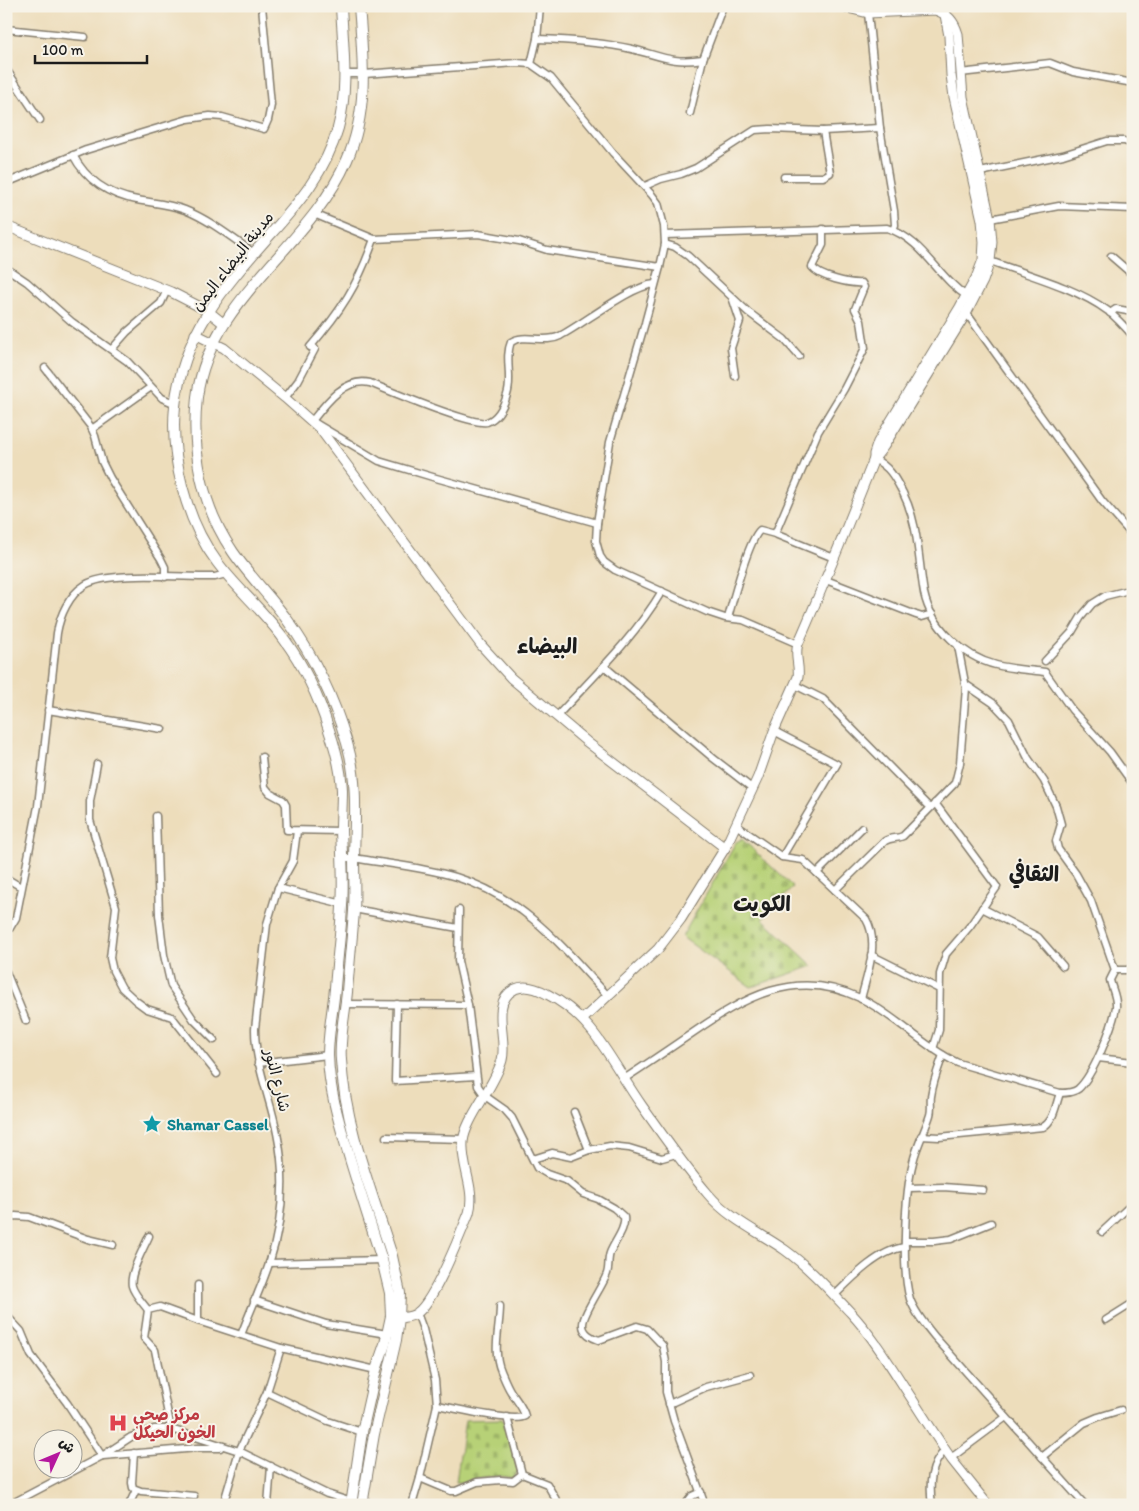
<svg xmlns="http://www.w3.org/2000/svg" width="1139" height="1511" font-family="Itim,'Playpen Sans Arabic',sans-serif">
	<defs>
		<pattern id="cemetery-stones" width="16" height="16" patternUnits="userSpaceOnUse" patternTransform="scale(1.25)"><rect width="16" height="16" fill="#b7d177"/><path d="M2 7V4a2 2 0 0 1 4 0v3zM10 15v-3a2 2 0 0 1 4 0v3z" fill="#9db366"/></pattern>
	</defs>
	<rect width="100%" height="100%" fill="#f7f3e8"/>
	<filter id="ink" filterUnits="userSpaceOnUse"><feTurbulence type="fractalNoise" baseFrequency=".02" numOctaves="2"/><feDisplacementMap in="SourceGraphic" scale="10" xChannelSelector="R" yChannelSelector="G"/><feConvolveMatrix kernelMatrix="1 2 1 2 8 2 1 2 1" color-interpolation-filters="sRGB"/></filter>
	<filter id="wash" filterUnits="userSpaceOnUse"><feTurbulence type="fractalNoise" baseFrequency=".0096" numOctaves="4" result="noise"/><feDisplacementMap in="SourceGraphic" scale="20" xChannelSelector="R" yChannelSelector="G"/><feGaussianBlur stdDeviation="1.12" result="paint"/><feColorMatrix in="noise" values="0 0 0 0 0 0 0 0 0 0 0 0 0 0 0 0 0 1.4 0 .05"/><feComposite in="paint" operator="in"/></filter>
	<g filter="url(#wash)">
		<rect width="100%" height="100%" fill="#edddbb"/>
		<g fill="url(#cemetery-stones)" stroke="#6a764a">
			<polygon points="742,839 793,887 763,919 813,966 751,987 682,937 736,842"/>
			<polygon points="502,1419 505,1423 518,1472 513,1478 500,1476 469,1480 468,1483 456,1482 465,1420"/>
		</g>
	</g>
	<g filter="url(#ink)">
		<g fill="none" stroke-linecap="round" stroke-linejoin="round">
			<g stroke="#847c6c" stroke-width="9">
				<g id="street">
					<polyline points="868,13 880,128 894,211 895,225 893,230"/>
					<polyline points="945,14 950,6"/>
					<polyline points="6,29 85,37"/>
					<path d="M 537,39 C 569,40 601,42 632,49 C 661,56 672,64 703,59"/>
					<polyline points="531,64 537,39 540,6"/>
					<polyline points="6,69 40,120"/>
					<polyline points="960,73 1050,63 1073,72 1133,83"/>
					<polyline points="345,74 364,74 517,63 531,64 551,78 613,153 652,195 658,203 664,226 665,244 660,267 645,323 610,442 597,523 596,541 600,556 604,562 615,570 707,612 725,618 743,620 798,644"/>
					<polyline points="690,113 703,59 723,6"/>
					<path d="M 73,155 C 86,180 109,195 137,200 C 153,203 169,204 185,210 C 210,220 232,238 254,253"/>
					<polyline points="980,172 1063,155 1107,141 1124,141 1133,144"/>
					<polyline points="784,177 823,177 830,173 823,131"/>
					<polyline points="6,183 86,150 188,119 210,116 222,117 264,129 268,120 271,105 262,6"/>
					<polyline points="645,186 661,179 681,174 696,168 755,130 770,129 823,131 880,128"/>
					<polyline points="314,214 374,239 478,234 519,241 547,250 660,267"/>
					<polyline points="990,219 1059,206 1133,209"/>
					<path d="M 665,235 L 887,228 C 924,240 937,277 968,297"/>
					<polyline points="665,244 675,247 688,256 748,312 784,339 799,356"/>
					<polyline points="1111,256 1133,275"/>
					<path d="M 990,261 C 1028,275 1075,287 1108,311 C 1117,318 1125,327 1133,336"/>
					<polyline points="6,268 27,282 72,322 127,361 162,398 176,404"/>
					<polyline points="733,300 740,321 731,348 735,376"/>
					<polyline points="965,311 1102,501 1133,536"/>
					<polyline points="1110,313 1116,309 1133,312"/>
					<polyline points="112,349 127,332 161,303 167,290"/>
					<polyline points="45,368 91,427 95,436 102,462 110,478 161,559 165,567 165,577"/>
					<path d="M 285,398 L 298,381 L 315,349 L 310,347 C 341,311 358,285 374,239"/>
					<polyline points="92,429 151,387"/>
					<path d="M 874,459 C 890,467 895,478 903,493 C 919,525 918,559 924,593 C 931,627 964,657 996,665 C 1012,669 1029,670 1045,672 L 1072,710 L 1110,752 L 1133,784"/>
					<path d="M 597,523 L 436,478 L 379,461 L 312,421 C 326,403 345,377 370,383 C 388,390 472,426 487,422 C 498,418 504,405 507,395 C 513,378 504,358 511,342 C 524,333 545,344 560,336 C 585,323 630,286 655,284"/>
					<path d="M 775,534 L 818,432 L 844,389 L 865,348 L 861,321 L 855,309 L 864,287 L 862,283 C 850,284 819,277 812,267 L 823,245 L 823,229"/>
					<polyline points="826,580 916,615 922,617 932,614"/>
					<path d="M 728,618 C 733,600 748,541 760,530 L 775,534 L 834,558"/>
					<polyline points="1045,661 1072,632 1081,617 1092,604 1105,596 1133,589"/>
					<polyline points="604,666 713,758 753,789"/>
					<polyline points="795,685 823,699 930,808"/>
					<polyline points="48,710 162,729"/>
					<path d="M 557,716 C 594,676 634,638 662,591"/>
					<polyline points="774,731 837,764 782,857"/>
					<polyline points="262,757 265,787 270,793 283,800 286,805 287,830 341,831"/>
					<polyline points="97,764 90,801 90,820 116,907 110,958 113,971 122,988 136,1001 147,1009 172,1017 217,1074"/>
					<polyline points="156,816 159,915 164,955 171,986 194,1020 214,1040"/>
					<path d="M 736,825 L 782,857 L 803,860 L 866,919 C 880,943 867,974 861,999"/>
					<path d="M 343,858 L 354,858 C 388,864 423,867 456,877 C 524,898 562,946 608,996"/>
					<polyline points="817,873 862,828"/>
					<polyline points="6,878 21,887"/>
					<polyline points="278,888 343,904"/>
					<path d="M 835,890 L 885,841 C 891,837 897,839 903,836 L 955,783 L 960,763 L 966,688 L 958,646"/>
					<polyline points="982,908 1038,937 1063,966"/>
					<polyline points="354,909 458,928"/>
					<path d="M 459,910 L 458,961 L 468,1005 L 478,1086 L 485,1096 L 505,1110 L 512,1118 L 537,1168 L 547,1174 L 567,1181 L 583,1194 L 598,1199 L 614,1208 L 624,1217 C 626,1229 614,1242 610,1253 C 607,1261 610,1269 606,1276 C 602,1287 582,1315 583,1325 C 583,1333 592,1338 599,1340 L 637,1326 L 647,1329 L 663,1346 L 666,1362 L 666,1392 L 674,1421 L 705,1505"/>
					<path d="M 6,932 L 10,928 L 16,918 L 38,806 L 57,633 C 60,615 69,595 85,585 C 108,570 186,578 215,577 L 226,574"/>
					<polyline points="871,955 939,989"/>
					<polyline points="1115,970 1128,970 1133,966"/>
					<polyline points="6,972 26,1021"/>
					<polyline points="346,1004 468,1005"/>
					<polyline points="397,1004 395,1081 476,1076"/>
					<polyline points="933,1049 939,1030 940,974 946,954 970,926 997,887 935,803"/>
					<path d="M 943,1055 C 938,1069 933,1082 931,1096 C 930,1102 932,1109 930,1115 C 925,1131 917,1145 913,1162 C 905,1192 901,1269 910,1299 C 915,1313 926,1326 935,1337 L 1085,1505"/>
					<polyline points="1098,1058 1133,1062"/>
					<polyline points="258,1063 328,1055"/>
					<path d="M 624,1079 C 647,1064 669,1049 691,1034 C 743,998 795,967 860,998 C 895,1015 922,1046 958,1063 L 1060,1093 C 1066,1093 1073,1093 1078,1089 C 1093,1076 1113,1026 1116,1007 C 1117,997 1112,990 1110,980 L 1115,970 L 1091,901 L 1076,874 L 1058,849 L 1056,841 L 1061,824 L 1056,806 L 1044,781 L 1028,758 L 1009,720 L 993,703 L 965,684"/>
					<polyline points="574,1112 589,1150"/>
					<path d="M 921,1136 L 939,1137 L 1043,1127 C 1054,1121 1056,1104 1060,1093"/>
					<polyline points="386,1137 464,1139"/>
					<polyline points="533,1159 552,1153 571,1157 589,1150 610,1146 629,1148 662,1158 676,1154"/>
					<polyline points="909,1188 943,1187 983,1190"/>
					<polyline points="6,1219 15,1216 29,1217 88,1239 113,1245"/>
					<polyline points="1102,1232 1133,1203"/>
					<polyline points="905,1241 934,1241 951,1239 991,1223"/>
					<polyline points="269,1263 382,1260"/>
					<polyline points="198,1285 198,1321"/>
					<path d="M 834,1296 C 852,1278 879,1250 905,1247"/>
					<polyline points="254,1300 326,1324 387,1334"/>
					<path d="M 148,1310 C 143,1303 134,1294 132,1286 C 129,1273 144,1248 149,1236"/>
					<polyline points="6,1315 21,1331 31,1355 67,1403 102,1456"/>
					<polyline points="1106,1320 1133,1303"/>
					<path d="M 241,1335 C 250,1311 261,1288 269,1264 C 283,1221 286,1176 277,1133 C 270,1097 255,1065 255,1029 L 267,924 L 278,888 L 293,861 L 297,831"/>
					<polyline points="267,1392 328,1421 362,1432"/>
					<polyline points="669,1404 706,1387 750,1375"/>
					<path d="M 437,1405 C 453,1408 515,1423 525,1416 C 523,1407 516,1400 511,1392 C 507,1386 504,1378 501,1371 C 492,1350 500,1328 500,1306"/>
					<polyline points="507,1417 522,1474 547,1484 559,1505"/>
					<polyline points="171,1429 155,1350 144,1338 148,1310 160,1307 198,1321 281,1348 376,1370"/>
					<polyline points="134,1453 132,1483 133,1488 141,1491 194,1496"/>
					<polyline points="103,1456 198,1448 220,1448"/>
					<polyline points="1042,1457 1084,1423 1098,1417 1121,1410"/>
					<polyline points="951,1458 1006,1417"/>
					<polyline points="420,1478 451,1491 456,1491 477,1482 501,1480 513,1481 522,1474"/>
					<polyline points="9,1505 102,1456 131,1437 154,1429 171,1429 239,1451 327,1494 352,1502"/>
					<polyline points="129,1505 136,1490"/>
					<polyline points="223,1505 239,1451 267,1392 281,1348"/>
					<polyline points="268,1505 271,1466"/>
					<polyline points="412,1505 420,1478 437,1405 435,1380 423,1329 417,1313"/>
					<polyline points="685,1505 692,1496 701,1492"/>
					<path d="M 932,1505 C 929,1483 930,1466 945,1450"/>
				</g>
			</g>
			<g stroke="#847c6c" stroke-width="11">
				<g id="secondary">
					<polyline points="6,226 171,292 208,311 223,323"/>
					<polyline points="195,334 224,348 285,398 320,429 481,645 511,678 587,742 725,848"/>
					<polyline points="874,459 874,454 878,442 960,307 976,278 983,260 984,242 982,220 954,97 951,75 949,36 945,15"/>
					<path d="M 583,1019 L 658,949 L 681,919 L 725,848 L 758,777 L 774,731 L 798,677 C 800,666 794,655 798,644 C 825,583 849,521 874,459 L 884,446 L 967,312 L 983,281 L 990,261 L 992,242 L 990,219 L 963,97 L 958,34 C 954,21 948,14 935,10 L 868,13 L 840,6"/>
					<path d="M 399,1318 C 406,1317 412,1317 417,1313 C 435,1300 460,1235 469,1213 C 476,1189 461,1167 463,1142 C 465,1119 495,1086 502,1060 C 508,1038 489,1002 515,989 C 526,984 538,989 547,994 C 595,1018 612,1064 642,1106 C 663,1136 684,1166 708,1194 C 729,1219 759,1232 785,1250 C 810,1268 831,1292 851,1313 C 875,1339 893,1370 912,1399 C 925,1419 938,1440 952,1460 C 964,1475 976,1490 988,1505"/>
				</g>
			</g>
			<g stroke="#847c6c" stroke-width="12">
				<g id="primary">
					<path d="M 341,6 C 343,47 349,88 338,128 C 326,171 298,204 269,236 C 222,289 183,334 175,406 C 170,457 186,521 217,562 C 237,589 264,611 284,639 C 304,666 319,698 329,730 C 336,750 341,769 342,790 C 342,804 341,817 341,831 C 342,856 344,881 342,906 C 341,933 337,960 335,988 C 333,1010 328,1033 328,1056 C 329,1088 338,1119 347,1149 C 358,1186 370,1223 382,1260 L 390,1293 L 391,1316 L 385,1344 L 376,1370 L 362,1432 L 351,1505"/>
					<path d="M 359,6 C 363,58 369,110 347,160 C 309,248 210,297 197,397 C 191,451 202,507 233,552 C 250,577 271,597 288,621 C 315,658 334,699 347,743 C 358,780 355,818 354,857 C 354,875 355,893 354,911 C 352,938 349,965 347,992 C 345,1014 339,1038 341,1060 C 345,1127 372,1192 392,1256 L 400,1293 L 399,1318 L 396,1340 L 374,1434 L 362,1505"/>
				</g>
			</g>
			<use href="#street" stroke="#fff" stroke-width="6"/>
			<use href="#secondary" stroke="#fff" stroke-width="9"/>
			<use href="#primary" stroke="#fff" stroke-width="10"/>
		</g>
	</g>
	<defs>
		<g id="sight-bare" transform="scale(1.5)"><path d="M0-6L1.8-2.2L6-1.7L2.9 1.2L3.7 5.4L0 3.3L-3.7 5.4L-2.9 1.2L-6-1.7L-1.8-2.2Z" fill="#0f9aa8" stroke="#f7f3e8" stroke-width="2.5" paint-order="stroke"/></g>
		<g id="hospital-bare" transform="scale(1.5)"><path d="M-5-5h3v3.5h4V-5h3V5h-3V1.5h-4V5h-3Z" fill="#e0444e" stroke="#f7f3e8" stroke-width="2.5" paint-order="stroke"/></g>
	</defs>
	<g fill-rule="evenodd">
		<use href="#sight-bare" x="152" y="1124"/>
		<use href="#hospital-bare" x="118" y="1423"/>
	</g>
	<g text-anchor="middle" stroke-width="4" stroke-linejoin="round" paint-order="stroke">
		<g font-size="16" fill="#1c1c1c" stroke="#f7f3e8">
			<text transform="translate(232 261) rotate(-52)" y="6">مدينة البيضاء اليمن</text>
			<text transform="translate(278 1080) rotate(76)" y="6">شارع النور</text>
		</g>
		<g font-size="16" font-weight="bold" fill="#0d838f" stroke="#f7f3e8" text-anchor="start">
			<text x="167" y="1130">Shamar Cassel</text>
		</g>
		<g font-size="16" font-weight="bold" fill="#be3a42" stroke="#f7f3e8" text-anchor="start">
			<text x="133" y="1420">مركز صحي<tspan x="133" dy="18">الخون الحيكل</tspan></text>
		</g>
		<g font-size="21" font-weight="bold" fill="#1c1c1c" stroke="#f7f3e8">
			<text x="547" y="653">البيضاء</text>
			<text x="1034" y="881">الثقافي</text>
			<text x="762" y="911">الكويت</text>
		</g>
	</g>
	<rect width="1139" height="1511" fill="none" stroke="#f7f3e8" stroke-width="25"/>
	<g transform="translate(58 1454) rotate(46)"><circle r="24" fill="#f7f3e8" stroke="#9f9d96"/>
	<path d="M0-4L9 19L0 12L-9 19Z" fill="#b5179e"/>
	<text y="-8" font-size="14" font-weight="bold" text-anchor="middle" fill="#1c1c1c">ش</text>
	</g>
	<path d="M35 55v8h112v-8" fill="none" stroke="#1c1c1c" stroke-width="2.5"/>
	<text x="42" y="55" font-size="15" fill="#1c1c1c" stroke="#f7f3e8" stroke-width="4" paint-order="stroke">100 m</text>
</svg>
